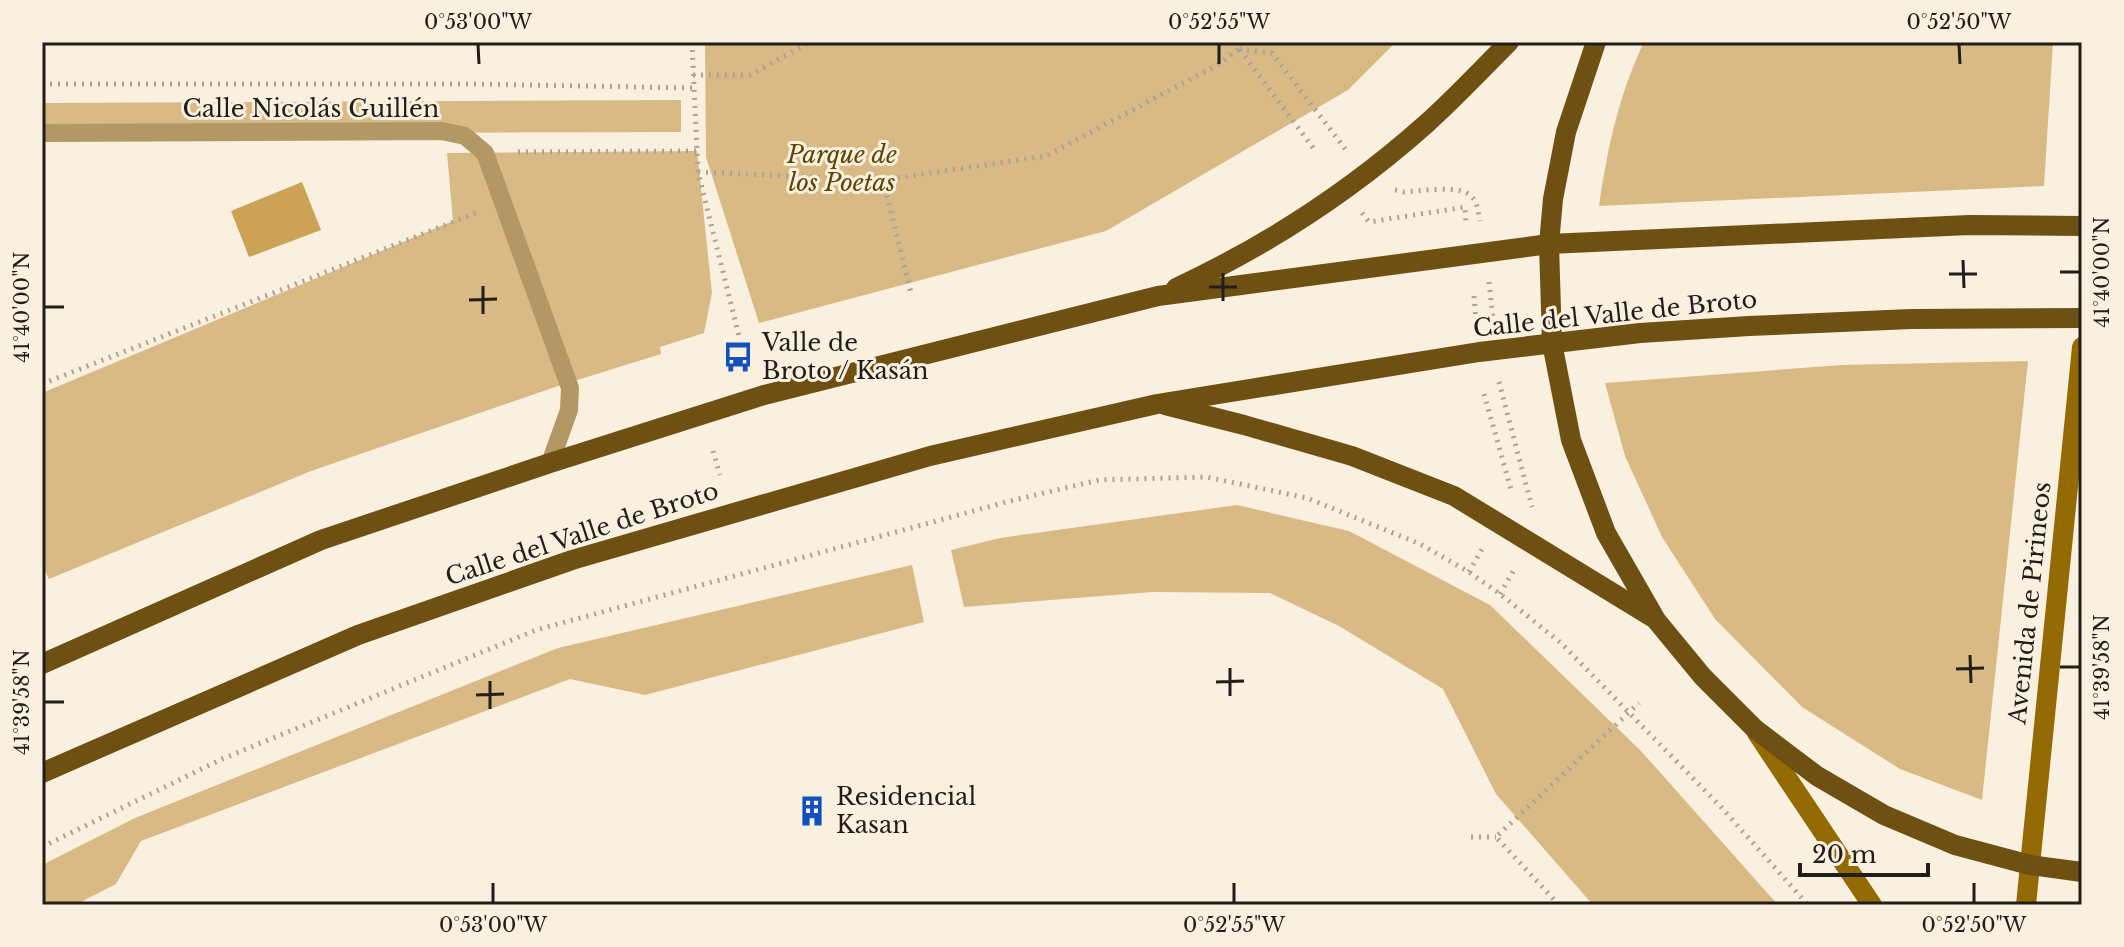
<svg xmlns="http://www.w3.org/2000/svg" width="2124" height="947" font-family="'Libre Baskerville',serif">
	<rect width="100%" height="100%" fill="#f9f0df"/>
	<g fill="#d9ba84">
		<polygon points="705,42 1396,42 1348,90 1106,231 759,323 706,157"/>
		<path d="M 1644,42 L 2053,42 L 2044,186 L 1599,206 C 1607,149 1619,94 1644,42 Z"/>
		<polygon points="681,100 681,132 42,134 42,103"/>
		<polygon points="697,151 712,293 704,333 660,347 661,354 558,386 311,471 49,579 42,565 42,393 453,221 447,153"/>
		<polygon points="2028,361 1982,800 1900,769 1802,707 1715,619 1662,537 1625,456 1605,383 1842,365"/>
		<polygon points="1237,505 1349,531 1490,605 1641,751 1778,905 1593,905 1496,794 1443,689 1339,626 1270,593 1152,592 964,607 951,550 1000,538"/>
		<polygon points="912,565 924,622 645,695 570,679 141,841 116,884 75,905 42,905 42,865 135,818 558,648"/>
	</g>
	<polygon fill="#cba256" points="302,182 321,230 249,257 231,211"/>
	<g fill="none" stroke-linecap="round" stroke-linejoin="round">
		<g stroke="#aaa397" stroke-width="5" stroke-dasharray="2 6" stroke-linecap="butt">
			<polyline points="692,42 698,172 739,336"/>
			<polyline points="1239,49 1272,53 1346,150"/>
			<polyline points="1240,50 1314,149"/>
			<polyline points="693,75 750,75 810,42"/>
			<polyline points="42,84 473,84 694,88"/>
			<polyline points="518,152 697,151"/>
			<polyline points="698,172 883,180 1046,156 1219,64 1239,49 1239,42"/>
			<polyline points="883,180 911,293"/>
			<path d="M 1395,190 L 1404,192 C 1420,191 1462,184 1472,197 C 1478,203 1478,213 1480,221"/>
			<polyline points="1362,213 1369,222 1465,207 1466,225"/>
			<polyline points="1489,282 1493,320"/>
			<polyline points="1474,296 1476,321"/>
			<polyline points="1499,382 1532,507"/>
			<polyline points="42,384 476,213"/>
			<polyline points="1484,394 1512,493"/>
			<polyline points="713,451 720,475"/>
			<polyline points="1469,572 1482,549"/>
			<polyline points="1500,594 1514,570"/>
			<polyline points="1471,837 1496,837"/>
			<polyline points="42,847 222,759 536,630 1010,501 1099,480 1206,477 1307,498 1420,544 1469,572 1500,594 1561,643 1721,807 1808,905"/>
			<polyline points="1559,905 1496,837 1639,703"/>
		</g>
		<polyline stroke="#b39765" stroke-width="18" points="42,133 442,131 465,136 485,153 570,388 569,410 550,463"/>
		<g stroke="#946a05" stroke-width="20">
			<polyline points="1757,733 1872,905"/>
			<polyline points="2026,905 2082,347"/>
		</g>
		<g stroke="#6e5013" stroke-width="20">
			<polyline points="1596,42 1566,132 1553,199 1549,244 1552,343 1571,440 1606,533 1656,620 1703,677 1755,729 1817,776 1884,815 1955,845 2030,865 2082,872"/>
			<path d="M 1176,288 C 1266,246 1352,190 1426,124 C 1455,98 1482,69 1509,42"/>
			<polyline points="1165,405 1244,425 1352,456 1454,496 1652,617"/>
			<polyline points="42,664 321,540 550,463 764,395 1158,296 1549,244 1969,225 2082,226"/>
			<polyline points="42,773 358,635 572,560 930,456 1157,404 1479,352 1640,333 1749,326 1911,319 2082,318"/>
		</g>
	</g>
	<path fill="none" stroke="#211d18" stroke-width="3" d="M 478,44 L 479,64M 1219,44 L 1219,64M 1959,44 L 1960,64M 1963,260 L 1964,288M 2060,272 L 2080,272M 1223,273 L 1223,301M 1949,274 L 1977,274M 483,286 L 483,314M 1209,287 L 1237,287M 469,300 L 497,299M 44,307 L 64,307M 1970,655 L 1971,683M 2060,667 L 2080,667M 1230,668 L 1230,696M 1956,669 L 1984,668M 490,681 L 490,709M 1216,682 L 1244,681M 476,695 L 504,694M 44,702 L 64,702M 493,883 L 493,903M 1234,883 L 1234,903M 1974,883 L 1974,903"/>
	<defs>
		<g id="bus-bare" transform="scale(2.4)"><path d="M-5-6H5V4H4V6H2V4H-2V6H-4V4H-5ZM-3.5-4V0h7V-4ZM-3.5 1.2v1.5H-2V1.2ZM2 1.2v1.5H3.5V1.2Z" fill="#1251bd" stroke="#f9f0df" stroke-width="2.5" paint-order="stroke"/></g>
		<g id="building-bare" transform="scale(2.4)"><path d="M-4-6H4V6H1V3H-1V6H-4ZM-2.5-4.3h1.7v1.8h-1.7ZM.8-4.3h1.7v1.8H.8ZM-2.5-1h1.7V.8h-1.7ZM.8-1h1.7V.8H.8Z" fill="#1251bd" stroke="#f9f0df" stroke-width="2.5" paint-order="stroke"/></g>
	</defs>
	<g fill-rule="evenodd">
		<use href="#bus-bare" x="738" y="357"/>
		<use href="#building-bare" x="812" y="811"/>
	</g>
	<g text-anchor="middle" stroke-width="6" stroke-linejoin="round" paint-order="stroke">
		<g font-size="24" fill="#211d18" stroke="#f9f0df">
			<text x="311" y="117">Calle Nicolás Guillén</text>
			<text transform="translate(1615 314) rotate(-6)" y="8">Calle del Valle de Broto</text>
			<text transform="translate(582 534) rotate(-18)" y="8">Calle del Valle de Broto</text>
			<text transform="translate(2030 603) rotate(-84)" y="8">Avenida de Pirineos</text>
		</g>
		<g font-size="24" font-style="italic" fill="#604405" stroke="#f9f0df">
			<text x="842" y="163">Parque de<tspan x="842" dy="28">los Poetas</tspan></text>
		</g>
		<g font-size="24" fill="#211d18" stroke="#f9f0df" text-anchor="start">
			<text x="762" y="351">Valle de<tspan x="762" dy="28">Broto / Kasán</tspan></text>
			<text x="836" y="805">Residencial<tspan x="836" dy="28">Kasan</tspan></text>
		</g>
	</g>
	<rect width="2124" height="947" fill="none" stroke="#f9f0df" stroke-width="88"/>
	<path d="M1800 863v12h128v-12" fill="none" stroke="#211d18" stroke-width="4"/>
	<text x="1812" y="863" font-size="24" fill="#211d18" stroke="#f9f0df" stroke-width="6" paint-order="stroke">20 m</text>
	<rect x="44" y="44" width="2036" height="859" fill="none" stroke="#211d18" stroke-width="3"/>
	<g font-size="20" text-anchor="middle" fill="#211d18">
		<text x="478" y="29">0°53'00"W</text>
		<text x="1219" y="29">0°52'55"W</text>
		<text x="1959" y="29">0°52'50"W</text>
		<text transform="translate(2102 272) rotate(-90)" y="7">41°40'00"N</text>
		<text transform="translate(22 307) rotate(-90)" y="7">41°40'00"N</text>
		<text transform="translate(2102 667) rotate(-90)" y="7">41°39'58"N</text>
		<text transform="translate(22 702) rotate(-90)" y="7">41°39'58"N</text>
		<text x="493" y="932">0°53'00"W</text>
		<text x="1234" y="932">0°52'55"W</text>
		<text x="1974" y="932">0°52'50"W</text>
	</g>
</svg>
